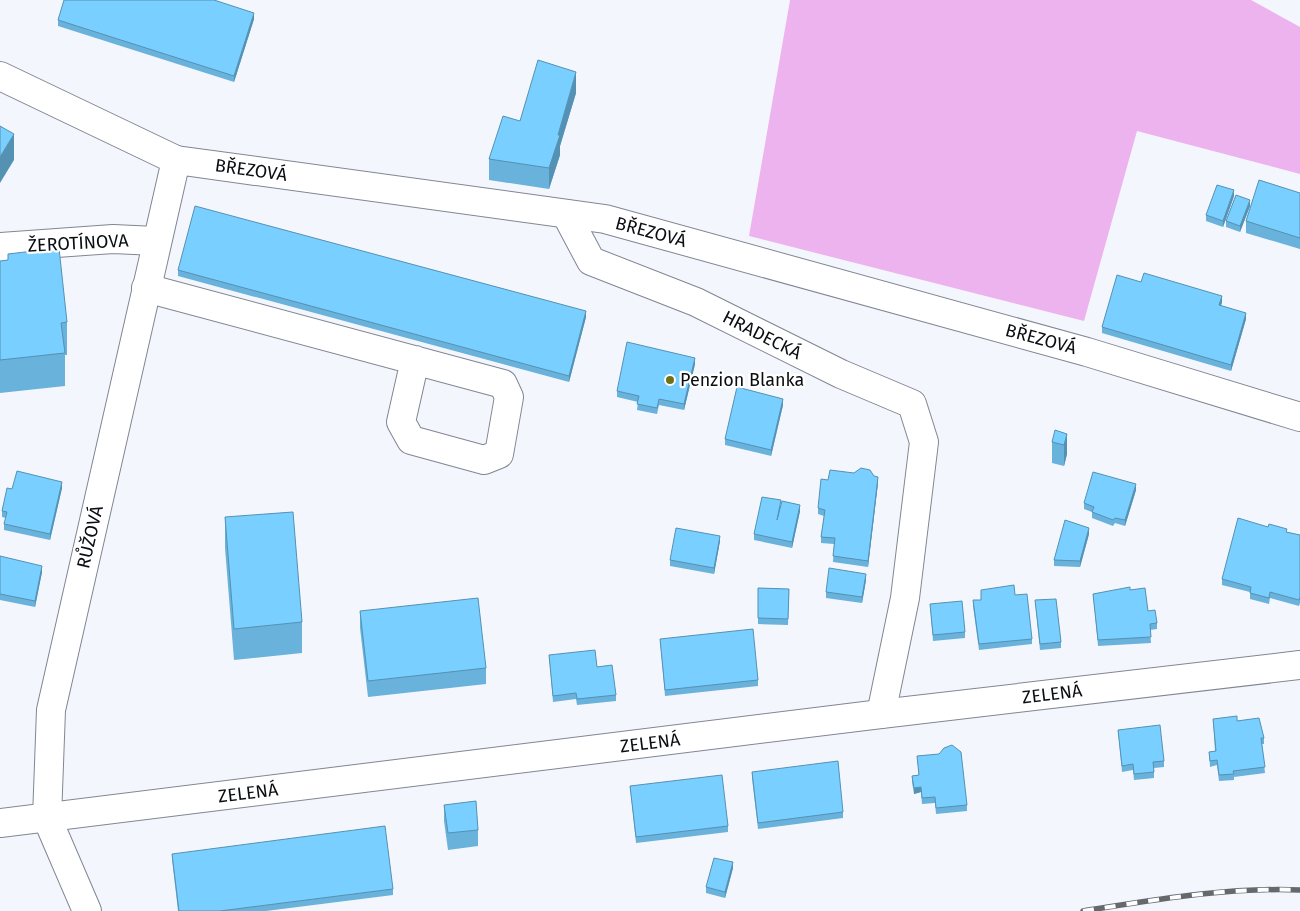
<svg xmlns="http://www.w3.org/2000/svg" width="1300" height="911" font-family="'Fira Sans',sans-serif">
	<rect width="100%" height="100%" fill="#f3f6fc"/>
	<polygon fill="#edb3ee" points="790,0 1251,0 1300,27 1300,174 1137,131 1084,321 749,236"/>
	<g fill="none" stroke-linecap="round" stroke-linejoin="round">
		<g stroke="#808694" stroke-width="30">
			<g id="minor">
				<polyline points="0,76 176,160 605,219 1087,352 1300,417"/>
				<polyline points="566,214 591,261 696,302 841,374 912,404 924,442 905,598 881,714"/>
				<polyline points="0,247 113,239 156,241"/>
				<polyline points="146,288 503,384 509,397 499,454 484,460 411,440 401,422 415,360"/>
				<polyline points="0,823 881,714 1300,665"/>
				<polyline points="87,911 47,818 51,710 176,160"/>
			</g>
		</g>
		<use href="#minor" stroke="#fff" stroke-width="28"/>
		<g stroke="#65686d" stroke-width="5.5">
			<path id="rail" d="M 1083,911 C 1154,900 1227,887 1300,890"/>
		</g>
		<use href="#rail" stroke="#fff" stroke-width="4" stroke-dasharray="11" stroke-linecap="butt"/>
	</g>
	<g fill="#68b2db">
		<polygon points="254,19 234,82 58,26 58,20"/>
		<polygon points="576,93 560,146 560,155 549,189 489,180 489,159 520,121"/>
		<polygon points="1300,193 1300,249 1246,233 1246,221"/>
		<polygon points="1234,196 1223,227 1206,221 1206,215"/>
		<polygon points="1250,206 1240,232 1226,227 1226,221"/>
		<polygon points="0,261 67,322 67,355 65,355 65,386 0,393"/>
		<polygon points="178,270 586,317 569,382 178,276"/>
		<polygon points="1141,282 1222,302 1221,306 1246,319 1231,371 1102,333 1102,327"/>
		<polygon points="695,364 684,410 659,405 657,414 637,410 638,402 617,397 617,391"/>
		<polygon points="783,405 771,456 725,445 725,439"/>
		<polygon points="1067,434 1067,454 1064,466 1052,463 1052,442"/>
		<polygon points="828,480 878,483 868,567 833,562 834,544 821,543 821,537 824,516 818,514 818,508"/>
		<polygon points="62,488 50,540 4,530 4,524 6,518 2,517 2,511 12,489"/>
		<polygon points="1136,490 1125,526 1115,523 1113,526 1092,518 1092,512 1084,509 1084,503"/>
		<polygon points="781,506 800,511 792,548 754,540 754,534"/>
		<polygon points="225,517 302,622 302,653 234,660 225,548"/>
		<polygon points="1287,532 1300,535 1300,603 1299,606 1270,598 1269,604 1250,599 1250,592 1222,585 1222,579"/>
		<polygon points="1089,534 1080,567 1054,566 1054,560"/>
		<polygon points="720,541 714,574 670,566 670,560"/>
		<polygon points="0,556 42,572 35,607 0,600"/>
		<polygon points="866,580 862,603 826,598 826,592"/>
		<polygon points="758,588 789,589 788,625 758,624"/>
		<polygon points="1130,590 1157,623 1157,629 1150,630 1151,643 1098,646 1093,594"/>
		<polygon points="1015,595 1032,639 1032,644 979,650 973,606 973,600 981,600"/>
		<polygon points="1035,600 1061,642 1061,648 1040,650"/>
		<polygon points="930,604 965,632 965,638 933,641"/>
		<polygon points="360,611 486,668 486,684 368,697 360,628"/>
		<polygon points="660,639 758,680 758,686 665,696"/>
		<polygon points="549,655 597,667 616,695 616,701 577,705 576,699 553,702"/>
		<polygon points="1213,719 1237,721 1264,738 1264,744 1262,744 1265,773 1234,777 1234,780 1219,781 1217,765 1210,767 1209,752 1215,751"/>
		<polygon points="1118,730 1164,761 1164,767 1154,768 1154,778 1134,780 1133,770 1122,772"/>
		<polygon points="917,756 967,805 967,811 936,814 935,803 922,804 921,792 914,794 912,782 912,776 919,775"/>
		<polygon points="752,772 843,812 843,818 758,829 752,778"/>
		<polygon points="630,786 728,826 728,832 636,843"/>
		<polygon points="444,805 478,830 478,846 448,850 444,821"/>
		<polygon points="172,854 393,889 393,895 266,911 178,911 172,859"/>
		<polygon points="733,868 725,898 706,893 706,887"/>
	</g>
	<g fill="#5591b2">
		<polygon points="254,13 254,19 234,82 234,76"/>
		<polygon points="576,72 576,93 560,146 560,155 549,189 549,168"/>
		<polygon points="14,134 14,160 0,183 0,157"/>
		<polygon points="1234,190 1234,196 1223,227 1223,221"/>
		<polygon points="1250,200 1250,206 1240,232 1240,226"/>
		<polygon points="1222,296 1222,302 1219,311 1219,305"/>
		<polygon points="586,311 586,317 569,382 569,376"/>
		<polygon points="1246,313 1246,319 1231,371 1231,365"/>
		<polygon points="695,358 695,364 684,410 684,404"/>
		<polygon points="783,399 783,405 771,456 771,450"/>
		<polygon points="1067,434 1067,454 1064,466 1064,445"/>
		<polygon points="878,477 878,483 868,567 868,561"/>
		<polygon points="62,482 62,488 50,540 50,534"/>
		<polygon points="1136,484 1136,490 1125,526 1125,520"/>
		<polygon points="800,505 800,511 792,548 792,542"/>
		<polygon points="1089,528 1089,534 1080,567 1080,561"/>
		<polygon points="720,536 720,541 714,574 714,568"/>
		<polygon points="42,566 42,572 35,607 35,601"/>
		<polygon points="866,574 866,580 862,603 862,597"/>
		<polygon points="921,787 921,792 914,794 914,788"/>
		<polygon points="733,862 733,868 725,898 725,892"/>
	</g>
	<g fill="#79cfff" stroke="#5591b2">
		<polygon points="64,0 214,0 254,13 234,76 58,20"/>
		<polygon points="538,60 576,72 558,135 560,135 549,168 489,159 503,116 520,121"/>
		<polygon points="0,126 14,134 0,157"/>
		<polygon points="1259,180 1300,193 1300,238 1246,221"/>
		<polygon points="1217,185 1234,190 1223,221 1206,215"/>
		<polygon points="1236,195 1250,200 1240,226 1226,221"/>
		<polygon points="195,206 586,311 569,376 178,270"/>
		<polygon points="59,248 67,322 61,323 65,353 0,360 0,261 8,260 8,254"/>
		<polygon points="1144,273 1222,296 1219,305 1246,313 1231,365 1102,327 1117,275 1141,282"/>
		<polygon points="627,342 695,358 684,404 659,399 657,408 637,404 639,396 617,391"/>
		<polygon points="737,387 783,399 771,450 725,439"/>
		<polygon points="1055,430 1067,434 1064,445 1052,442"/>
		<polygon points="861,468 870,470 874,476 878,477 868,561 833,556 835,538 821,537 825,510 818,508 821,479 828,480 830,470 854,473"/>
		<polygon points="17,471 62,482 50,534 4,524 7,512 2,511 7,488 12,489"/>
		<polygon points="1093,472 1136,484 1125,520 1115,518 1113,520 1092,512 1094,507 1084,503"/>
		<polygon points="762,497 781,500 777,520 782,501 800,505 792,542 754,534"/>
		<polygon points="293,512 302,622 234,629 225,517"/>
		<polygon points="1238,518 1268,527 1269,524 1287,529 1286,532 1300,535 1300,597 1299,600 1270,592 1269,598 1250,593 1251,587 1222,579"/>
		<polygon points="1065,520 1089,528 1080,561 1054,560"/>
		<polygon points="676,528 720,536 714,568 670,560"/>
		<polygon points="0,556 42,566 35,601 0,594"/>
		<polygon points="829,568 866,574 862,597 826,592"/>
		<polygon points="1014,585 1015,595 1027,594 1032,639 979,644 973,600 981,600 981,590"/>
		<polygon points="1130,587 1130,590 1145,588 1148,611 1155,610 1157,623 1150,624 1151,637 1098,640 1093,594"/>
		<polygon points="758,588 789,589 788,619 758,618"/>
		<polygon points="478,598 486,668 368,681 360,611"/>
		<polygon points="1056,599 1061,642 1040,644 1035,600"/>
		<polygon points="962,601 965,632 933,635 930,604"/>
		<polygon points="753,629 758,680 665,690 660,639"/>
		<polygon points="595,650 597,667 612,665 616,695 577,699 576,693 553,696 549,655"/>
		<polygon points="1237,716 1237,721 1259,718 1264,738 1261,738 1265,767 1233,771 1234,774 1219,775 1217,760 1210,761 1209,752 1216,751 1213,719"/>
		<polygon points="1160,725 1164,761 1153,762 1154,772 1134,774 1133,764 1122,766 1118,730"/>
		<polygon points="952,745 961,752 967,805 936,808 935,797 922,798 921,787 914,788 912,776 919,775 917,756 939,754 944,748"/>
		<polygon points="838,761 843,812 758,823 752,772"/>
		<polygon points="722,775 728,826 636,837 630,786"/>
		<polygon points="476,801 478,830 448,833 444,805"/>
		<polygon points="385,826 393,889 220,911 179,911 172,854"/>
		<polygon points="714,858 733,862 725,892 706,887"/>
	</g>
	<circle fill="#6d7218" stroke="#fff" stroke-width="2" cx="670" cy="380" r="5"/>
	<g text-anchor="middle" stroke-width="4.5" stroke-linejoin="round" paint-order="stroke">
		<g font-size="18" fill="#0a0d11" stroke="#fff">
			<text transform="translate(251 170) rotate(8)" y="6">BŘEZOVÁ</text>
			<text transform="translate(651 232) rotate(15)" y="6">BŘEZOVÁ</text>
			<text transform="translate(78 243) rotate(-3)" y="6">ŽEROTÍNOVA</text>
			<text transform="translate(762 335) rotate(27)" y="6">HRADECKÁ</text>
			<text transform="translate(1041 339) rotate(15)" y="6">BŘEZOVÁ</text>
			<text transform="translate(90 537) rotate(-77)" y="6">RŮŽOVÁ</text>
			<text transform="translate(1052 694) rotate(-7)" y="6">ZELENÁ</text>
			<text transform="translate(650 743) rotate(-7)" y="6">ZELENÁ</text>
			<text transform="translate(248 793) rotate(-7)" y="6">ZELENÁ</text>
		</g>
		<g font-size="18" fill="#0a0d11" stroke="#fff" text-anchor="start">
			<text x="680" y="386">Penzion Blanka</text>
		</g>
	</g>
</svg>
